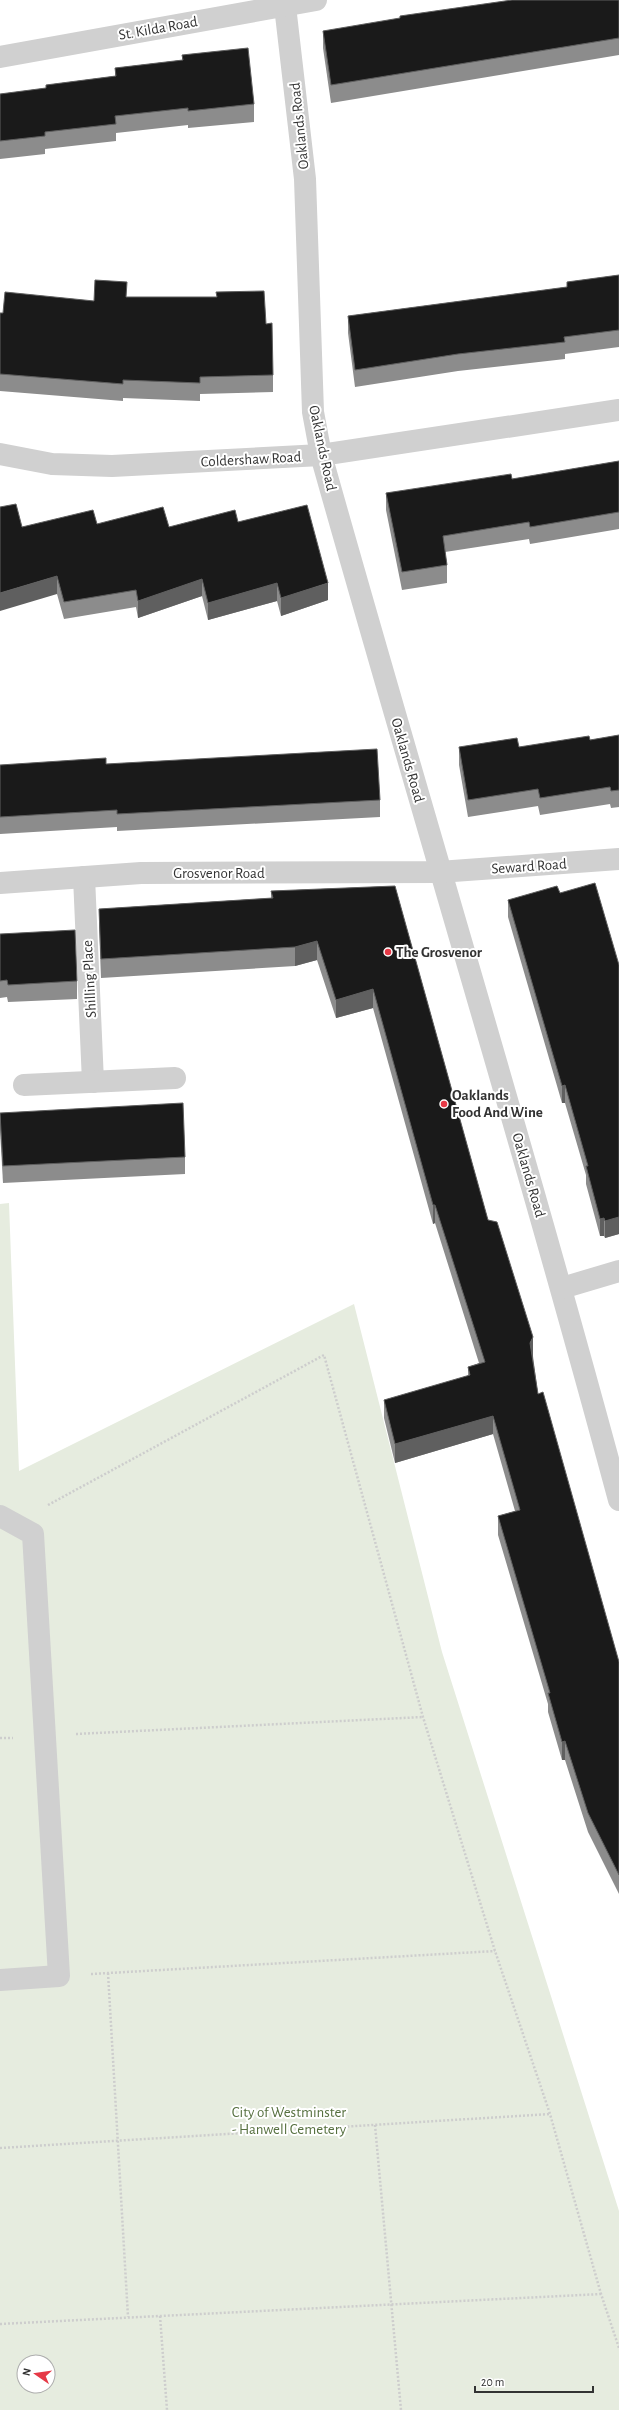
<svg xmlns="http://www.w3.org/2000/svg" width="619" height="2410" font-family="'Alegreya Sans',sans-serif">
	<rect width="100%" height="100%" fill="#fff"/>
	<path fill="#e6ecdf" fill-rule="evenodd" d="M 9,1203 L 19,1471 L 354,1304 L 442,1652 L 619,2211 L 619,2410 L 0,2410 L 0,1204 ZM 24,2362 L 48,2362 L 48,2386 L 24,2386 Z"/>
	<g fill="none" stroke-linecap="round" stroke-linejoin="round">
		<g stroke="#cdcdcd" stroke-width="2.5" stroke-dasharray="2 2" stroke-linecap="butt">
			<polyline points="48,1505 324,1355 423,1717 495,1951 550,2114 601,2294 619,2348"/>
			<polyline points="76,1734 423,1717"/>
			<polyline points="0,1738 13,1738"/>
			<polyline points="108,1973 128,2317"/>
			<polyline points="91,1974 495,1951"/>
			<polyline points="375,2125 401,2410"/>
			<polyline points="0,2148 550,2114"/>
			<polyline points="160,2316 167,2410"/>
			<polyline points="0,2324 601,2294"/>
		</g>
		<g stroke="#d0d0d0" stroke-width="22">
			<path d="M 285,6 L 305,179 L 313,412 L 321,455 C 419,804 525,1150 619,1500"/>
			<polyline points="0,57 316,0"/>
			<polyline points="0,454 52,464 112,466 321,455 619,410"/>
			<polyline points="84,877 93,1082"/>
			<polyline points="0,883 141,873 439,872 619,859"/>
			<polyline points="24,1085 175,1078"/>
			<polyline points="562,1288 619,1271"/>
			<polyline points="0,1516 33,1534 59,1976 0,1980"/>
		</g>
	</g>
	<g fill="#8c8c8c">
		<polygon points="619,0 619,55 331,103 323,48 323,31"/>
		<polygon points="182,55 254,104 254,122 188,128 188,125 116,133 116,141 45,149 45,154 0,159 0,94 46,88 46,85 115,76 115,68 182,60"/>
		<polygon points="619,275 619,347 565,354 565,359 458,371 355,387 348,333 348,316 567,287 567,282"/>
		<polygon points="127,297 266,324 273,375 273,392 200,394 200,401 123,398 123,401 0,391 0,313 3,313 94,301"/>
		<polygon points="619,461 619,529 530,544 529,539 445,552 447,565 447,583 402,590 386,510 386,493 512,479"/>
		<polygon points="238,522 328,600 281,616 277,601 208,620 202,596 138,618 136,607 64,619 57,594 22,527 97,524 169,527"/>
		<polygon points="619,735 619,807 611,808 610,804 540,815 538,806 468,817 459,765 459,747 519,747 590,740"/>
		<polygon points="106,764 380,800 380,817 117,831 117,827 0,834 0,765"/>
		<polygon points="395,886 488,1220 533,1356 538,1394 619,1662 619,1894 588,1832 565,1760 562,1760 548,1712 548,1704 498,1535 498,1516 515,1511 493,1434 395,1463 384,1418 384,1400 468,1376 468,1367 479,1363 435,1223 433,1224 373,1008 336,1018 317,960 295,966 101,978 99,927 99,909 271,898 271,891"/>
		<polygon points="560,893 619,965 619,1234 605,1238 604,1236 600,1236 586,1184 586,1175 565,1103 562,1103 508,917 508,900"/>
		<polygon points="0,934 77,981 77,999 8,1002 7,997 0,998"/>
		<polygon points="0,1113 185,1157 185,1174 3,1183 0,1131"/>
	</g>
	<g fill="#5f5f5f">
		<polygon points="57,576 57,594 0,611 0,593"/>
		<polygon points="202,579 202,596 138,618 138,601"/>
		<polygon points="277,583 277,601 208,620 208,603"/>
		<polygon points="328,583 328,600 281,616 281,598"/>
		<polygon points="317,941 317,960 295,966 295,947"/>
		<polygon points="373,989 373,1008 336,1018 336,1000"/>
		<polygon points="565,1085 565,1103 562,1103 562,1086"/>
		<polygon points="433,1205 435,1205 435,1223 433,1224"/>
		<polygon points="619,1217 619,1234 605,1238 605,1221"/>
		<polygon points="604,1218 604,1236 600,1236 600,1219"/>
		<polygon points="533,1337 533,1356 530,1361 530,1343"/>
		<polygon points="493,1416 493,1434 395,1463 395,1444"/>
		<polygon points="565,1741 565,1760 562,1760 562,1742"/>
	</g>
	<g fill="#1a1a1a" stroke="#5f5f5f">
		<polygon points="512,0 619,0 619,38 331,85 323,31 400,18 400,16"/>
		<polygon points="248,48 254,104 188,111 188,108 115,116 116,124 45,132 45,136 0,141 0,94 46,88 46,85 116,76 115,68 183,60 182,55"/>
		<polygon points="619,275 619,330 564,337 565,342 458,354 355,370 348,316 567,287 567,282"/>
		<polygon points="95,280 127,282 126,297 217,297 216,292 264,291 266,324 272,323 273,375 200,377 200,383 123,380 123,384 0,374 0,313 3,313 5,292 94,301"/>
		<polygon points="619,461 619,512 530,527 529,522 443,536 447,565 402,572 386,493 511,474 512,479"/>
		<polygon points="16,504 22,527 93,510 97,524 163,507 169,527 235,510 238,522 307,505 328,583 281,598 277,583 208,603 202,579 138,601 136,590 64,602 57,576 0,593 0,507"/>
		<polygon points="619,735 619,790 611,791 610,787 540,798 538,789 468,800 459,747 517,738 519,747 589,736 590,740"/>
		<polygon points="377,749 380,800 117,814 117,810 0,817 0,765 106,758 106,764"/>
		<polygon points="595,883 619,965 619,1217 605,1221 604,1218 600,1219 586,1166 588,1166 565,1085 562,1086 508,900 557,886 560,893"/>
		<polygon points="395,886 488,1220 497,1222 533,1337 530,1343 538,1394 543,1392 619,1662 619,1875 588,1813 565,1741 562,1742 548,1693 550,1693 498,1516 520,1510 493,1416 395,1444 384,1400 470,1375 468,1367 485,1362 435,1205 433,1205 373,989 336,1000 317,941 295,947 101,959 99,909 273,898 271,891"/>
		<polygon points="75,930 77,981 8,985 7,980 0,981 0,934"/>
		<polygon points="183,1103 185,1157 3,1166 0,1113"/>
	</g>
	<g fill="#e63946" stroke="#fff" stroke-width="1.5">
		<circle cx="388" cy="952" r="4"/>
		<circle cx="444" cy="1104" r="4"/>
	</g>
	<g text-anchor="middle" stroke-width="4" stroke-linejoin="round" paint-order="stroke">
		<g font-size="15" fill="#333" stroke="#fff">
			<text transform="translate(158 28) rotate(-10)" y="5">St. Kilda Road</text>
			<text transform="translate(299 126) rotate(-96)" y="5">Oaklands Road</text>
			<text transform="translate(323 448) rotate(78)" y="5">Oaklands Road</text>
			<text transform="translate(251 459) rotate(-3)" y="5">Coldershaw Road</text>
			<text transform="translate(408 760) rotate(74)" y="5">Oaklands Road</text>
			<text transform="translate(529 866) rotate(-4)" y="5">Seward Road</text>
			<text x="219" y="878">Grosvenor Road</text>
			<text transform="translate(89 979) rotate(-93)" y="5">Shilling Place</text>
			<text transform="translate(529 1175) rotate(74)" y="5">Oaklands Road</text>
		</g>
		<g font-size="15" font-weight="bold" fill="#333" stroke="#fff" text-anchor="start">
			<text x="396" y="957">The Grosvenor</text>
			<text x="452" y="1100">Oaklands<tspan x="452" dy="17">Food And Wine</tspan></text>
		</g>
		<g font-size="15" fill="#56703f" stroke="#fff">
			<text x="289" y="2117">City of Westminster<tspan x="289" dy="17">- Hanwell Cemetery</tspan></text>
		</g>
	</g>
	<g transform="translate(36 2374) rotate(283)"><circle r="19" fill="#ffffff" stroke="#adadad"/>
	<path d="M0-3L7 15L0 10L-7 15Z" fill="#e63946"/>
	<text y="-6" font-size="11" font-weight="bold" text-anchor="middle" fill="#333333">N</text>
	</g>
	<path d="M475 2386v6h118v-6" fill="none" stroke="#333333" stroke-width="2"/>
	<text x="481" y="2386" font-size="12" fill="#333333" stroke="#ffffff" stroke-width="3" paint-order="stroke">20 m</text>
</svg>
